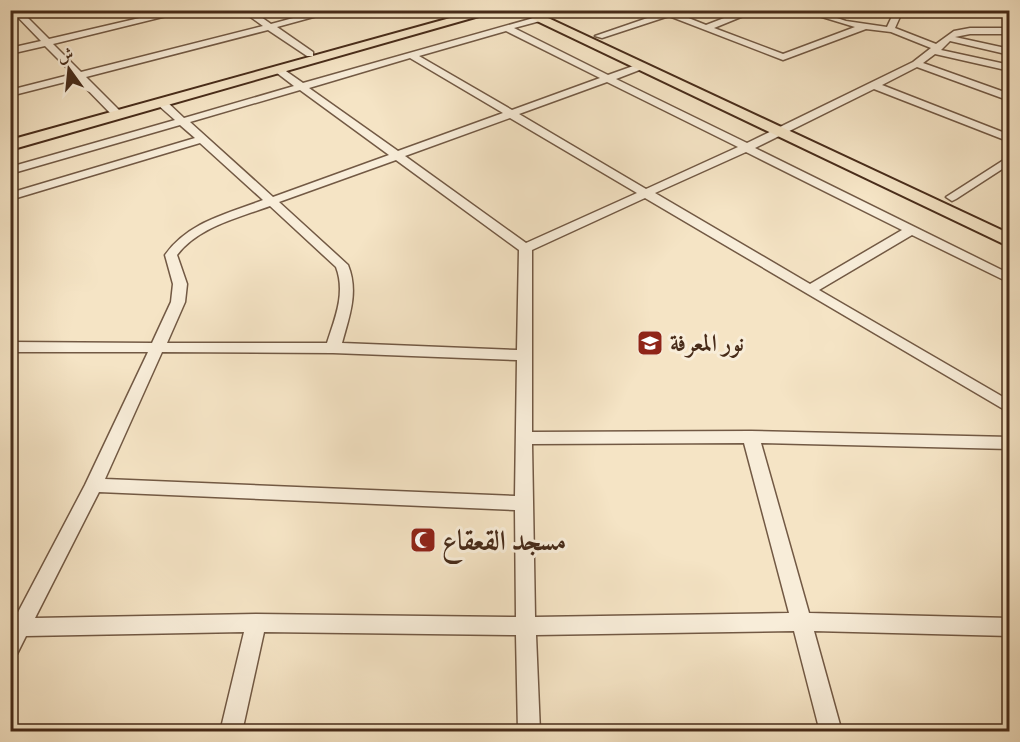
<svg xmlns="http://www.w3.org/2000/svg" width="1020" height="742" font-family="Vollkorn,Amiri,serif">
	<rect width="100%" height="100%" fill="#f5e4c5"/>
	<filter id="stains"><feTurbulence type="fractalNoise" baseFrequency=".00333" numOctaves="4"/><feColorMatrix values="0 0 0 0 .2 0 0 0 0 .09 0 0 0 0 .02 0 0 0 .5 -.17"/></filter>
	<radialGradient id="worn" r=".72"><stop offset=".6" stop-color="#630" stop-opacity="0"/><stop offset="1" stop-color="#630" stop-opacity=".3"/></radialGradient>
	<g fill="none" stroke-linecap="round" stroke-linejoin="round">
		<g stroke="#725944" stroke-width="3">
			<g id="minor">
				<polygon points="11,10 20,10 49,39 174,10 191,10 53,44 81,72 263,26 241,10 251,10 271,24 323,10 339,10 277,27 313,52 313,56 307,56 268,30 86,77 122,113 123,115 118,118 114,117 77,79 10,96 10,90 73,74 45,46 10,54 10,48 41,41"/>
				<path d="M 657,10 L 676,10 L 676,13 L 706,25 L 745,10 L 758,10 L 714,28 L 783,54 L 855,27 L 799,10 L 813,10 L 846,21 L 887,27 L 895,10 L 903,10 L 895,28 L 936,44 L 954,31 L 970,28 L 1010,28 L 1010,34 L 970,34 L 955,37 L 1010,49 L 1010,55 L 950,41 L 941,50 L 1010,65 L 1010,71 L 935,54 L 923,63 L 1010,94 L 1010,101 L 917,67 L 882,85 L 1010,135 L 1010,142 L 874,89 L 755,148 L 1010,274 L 1010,283 L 912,235 L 819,290 L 1010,401 L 1010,413 L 645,198 L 532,250 L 532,432 L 751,431 L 1010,437 L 1010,449 L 761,443 L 809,613 L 1010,618 L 1010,636 L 814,631 L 842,732 L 820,732 L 794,631 L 536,635 L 540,732 L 518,732 L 516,635 L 264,632 L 242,732 L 220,732 L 244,632 L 26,636 L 17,654 L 10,656 L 10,618 L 15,618 L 85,485 L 148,352 L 10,352 L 10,342 L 152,343 L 171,302 L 173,284 L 165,255 C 188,222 227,214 263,200 L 200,143 L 10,200 L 10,193 L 195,138 L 180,125 L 10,174 L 10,167 L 175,120 L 158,105 L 158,101 L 166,101 L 184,118 L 294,86 L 277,73 L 277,69 L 283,69 L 303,83 L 537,17 L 541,19 L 540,21 L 514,28 L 608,75 L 636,65 L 642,65 L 642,69 L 616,79 L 747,143 L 913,62 L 931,48 L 891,32 L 866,29 L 783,60 L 669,16 L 602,38 L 595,36 L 662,13 ZM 506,31 L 600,78 L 512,110 L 419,56 ZM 410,58 L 503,113 L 398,151 L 309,88 ZM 607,82 L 738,147 L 646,189 L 519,114 ZM 300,90 L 389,155 L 273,197 L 190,122 ZM 510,118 L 637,193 L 526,243 L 405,156 ZM 746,152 L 902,230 L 810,284 L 655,193 ZM 396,160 L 519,250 L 517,350 L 342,343 C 349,317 359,292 348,265 L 279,202 ZM 270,206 L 336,267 C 346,293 335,318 327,343 L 167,343 L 185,302 L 187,284 L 177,255 C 198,227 238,218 270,206 ZM 162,352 L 333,353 L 517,360 L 515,496 L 105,479 ZM 744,443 L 789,613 L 535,617 L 532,444 ZM 99,492 L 515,510 L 516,617 L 256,614 L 35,618 Z"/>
				<polygon points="998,10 1007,10 1010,13 1010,21"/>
				<polygon points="1010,156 1010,164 956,199 952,201 946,197"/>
			</g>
		</g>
		<g stroke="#472b19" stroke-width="4">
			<g id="primary">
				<polygon points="479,10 500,10 10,150 10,140"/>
				<polygon points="514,10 531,10 1010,234 1010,247"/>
			</g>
		</g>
		<use href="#minor" fill="#f8edd9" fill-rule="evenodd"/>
		<use href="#primary" fill="#f5e4c5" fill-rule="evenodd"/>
	</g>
	<defs>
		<g id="school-square" transform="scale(1.35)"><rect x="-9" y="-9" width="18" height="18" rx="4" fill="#8f2418" stroke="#f8edd9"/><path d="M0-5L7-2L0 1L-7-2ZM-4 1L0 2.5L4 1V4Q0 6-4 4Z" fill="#fff"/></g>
		<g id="mosque-square" transform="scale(1.35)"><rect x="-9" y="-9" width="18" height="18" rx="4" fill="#8f2418" stroke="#f8edd9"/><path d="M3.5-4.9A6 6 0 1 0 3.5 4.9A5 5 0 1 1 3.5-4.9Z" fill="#fff"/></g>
	</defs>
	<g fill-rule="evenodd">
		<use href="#school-square" x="650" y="343"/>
		<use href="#mosque-square" x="423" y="540"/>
	</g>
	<g text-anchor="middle" stroke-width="6" stroke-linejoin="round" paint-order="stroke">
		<g font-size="24" font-weight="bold" fill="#472b19" stroke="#f8edd9" text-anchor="start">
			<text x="670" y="351">نور المعرفة</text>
		</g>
		<g font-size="28" font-weight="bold" fill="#472b19" stroke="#f8edd9" text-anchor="start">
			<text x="442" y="550">مسجد القعقاع</text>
		</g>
	</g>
	<rect width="1020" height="742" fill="none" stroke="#f5e4c5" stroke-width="36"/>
	<rect x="12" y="12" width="996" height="718" fill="none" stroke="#472b19" stroke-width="3"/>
	<rect x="18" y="18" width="984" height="706" fill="none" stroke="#472b19" stroke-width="1.5"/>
	<g transform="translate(69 69) rotate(345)" stroke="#f8edd9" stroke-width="4.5" paint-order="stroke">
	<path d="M0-4.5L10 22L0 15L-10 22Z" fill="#472b19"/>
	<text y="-9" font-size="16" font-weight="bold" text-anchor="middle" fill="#472b19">ش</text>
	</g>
	<rect width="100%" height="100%" filter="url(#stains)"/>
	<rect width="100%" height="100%" fill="url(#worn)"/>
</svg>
